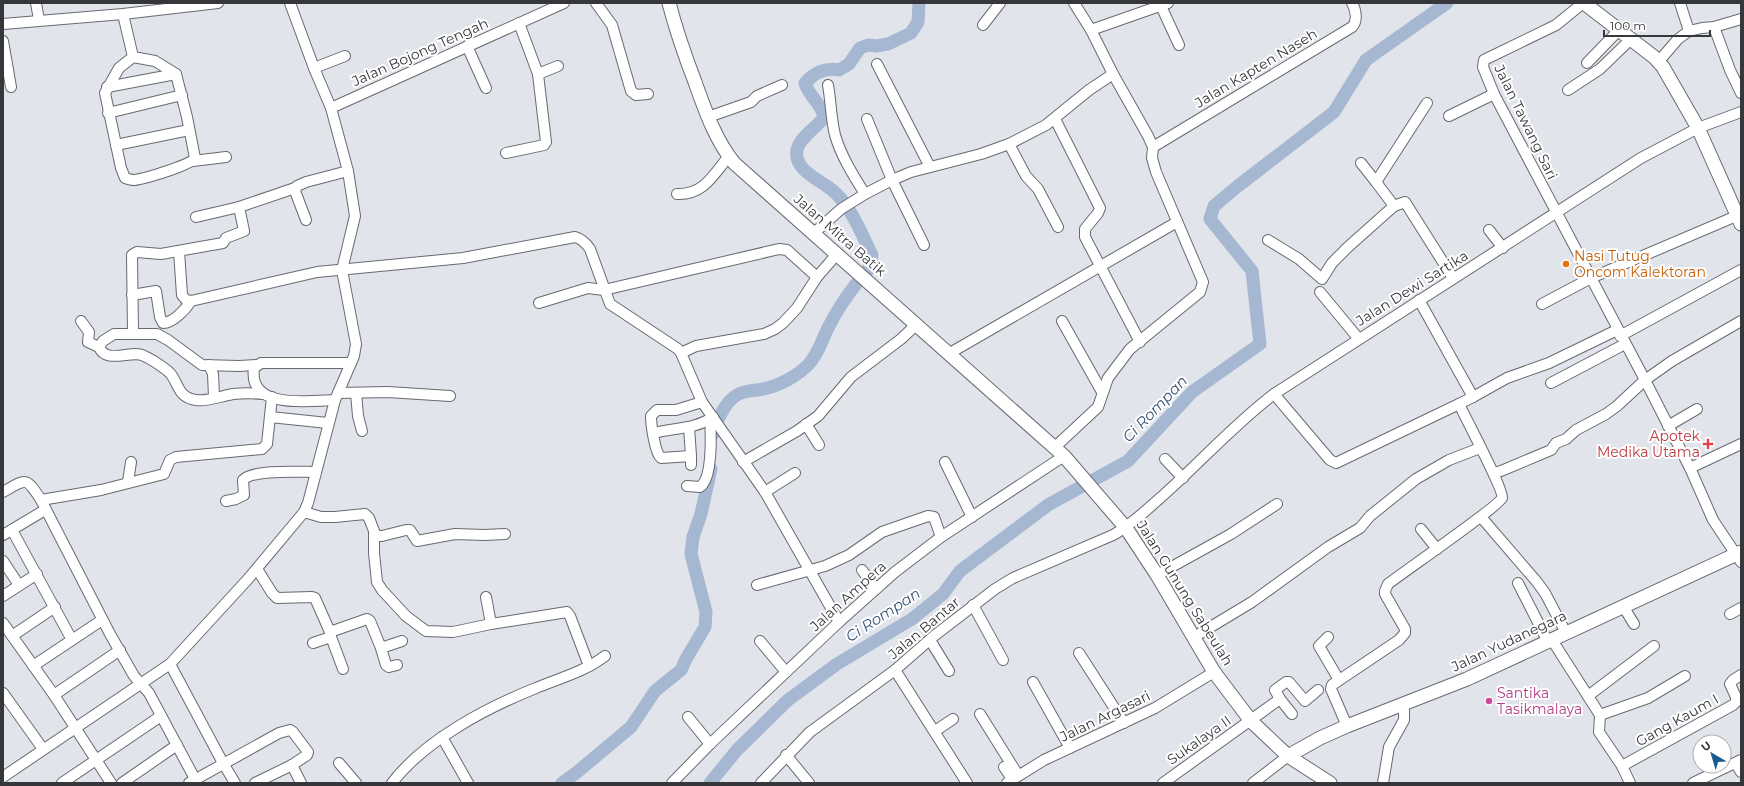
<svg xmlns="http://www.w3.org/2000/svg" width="1744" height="786" font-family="Montserrat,sans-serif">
	<rect width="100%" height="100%" fill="#e1e4eb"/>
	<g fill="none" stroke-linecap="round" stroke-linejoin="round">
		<g stroke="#a6b7d1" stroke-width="13">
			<path d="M 868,270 L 872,255 C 862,235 850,204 832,190 C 820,180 793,170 797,150 C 800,136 817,128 824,117 C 822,104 809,97 805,83 C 814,73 826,67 839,70 L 849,64 L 860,48 L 868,45 L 876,46 L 888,44 L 911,33 L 918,22 L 919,3"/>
			<path d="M 713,434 C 717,421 725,402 737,395 C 745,390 754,391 763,389 C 779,386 797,376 808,365 C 818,355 822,340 828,328 C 836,312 845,298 856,284"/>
			<polyline points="562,783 576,773 631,727 655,691 681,670 686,659 705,627 706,612 691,554 693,537 701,514 711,469"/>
			<polyline points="710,783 737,750 788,700 837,664 912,619 943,594 960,571 1048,505 1128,461 1192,392 1260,344 1252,271 1210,219 1214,206 1238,186 1334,112 1366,60 1447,3"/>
		</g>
		<g stroke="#676a70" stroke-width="12">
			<g id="minor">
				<polyline points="36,3 39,20"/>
				<polyline points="596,3 612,25 631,91 636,95 648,94"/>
				<polyline points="1583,3 1556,25 1484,60 1483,67 1494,94 1645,380 1690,468 1713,520 1741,562"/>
				<polyline points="1680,3 1689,31"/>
				<polyline points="1161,6 1179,45"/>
				<path d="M 123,14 L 133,57 L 119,68 L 105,93 L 121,168 L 125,178 C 128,179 131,180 134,180 C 144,179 191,165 195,158 L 187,117 L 176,74 L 155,61 L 133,57"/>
				<polyline points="3,24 123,14 218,3"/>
				<polyline points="983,25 1000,3"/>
				<polyline points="1714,27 1730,70 1741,93"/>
				<polyline points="1091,30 1168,3"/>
				<polyline points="3,41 11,87"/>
				<polyline points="467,46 486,88"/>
				<polyline points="1659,61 1678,39 1689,31 1702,28 1714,27 1741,19"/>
				<polyline points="1587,63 1618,31"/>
				<polyline points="877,64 930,167"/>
				<polyline points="314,68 345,56"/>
				<polyline points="538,74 558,66"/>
				<path d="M 828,85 C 831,102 831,119 835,135 C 841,156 853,175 865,194"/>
				<polyline points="107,87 176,74"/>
				<polyline points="1568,90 1600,69 1630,40"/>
				<polyline points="331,108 564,3"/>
				<polyline points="108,113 182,95"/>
				<polyline points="1449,116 1494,94"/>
				<polyline points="708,117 751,102 757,96 782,85"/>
				<polyline points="867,119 892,180 924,245"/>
				<polyline points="1055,119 1100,208 1098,213 1085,229 1085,237 1140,342"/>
				<polyline points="1009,144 1026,176 1038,189 1058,227"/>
				<polyline points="116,145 189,130"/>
				<path d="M 1153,147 L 1352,27 C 1358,21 1356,10 1352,3"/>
				<polyline points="506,153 544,145 546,142 538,74 519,23"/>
				<polyline points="193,161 226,157"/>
				<polyline points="1361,163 1376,182 1427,103"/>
				<polyline points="1376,182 1394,206"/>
				<path d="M 677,194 C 704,195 713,175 729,156"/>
				<polyline points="196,217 239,207 295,188"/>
				<polyline points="306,220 295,191 297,186 306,182 348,171"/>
				<polyline points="1489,230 1503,248"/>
				<polyline points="814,233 841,209 865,194 892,180 911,172 981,154 1009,144 1046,125 1089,90 1113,74"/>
				<polyline points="1268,240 1299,259 1322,279 1332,263 1348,247 1394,206 1405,202 1453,278"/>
				<path d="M 179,251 L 182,295 L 186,300 L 191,301 L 317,272 L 463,258 L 575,237 C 582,239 586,243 590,249 L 610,304 L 678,349 L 681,353 L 702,402 L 765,492 L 839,622"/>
				<polyline points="1320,292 1358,338"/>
				<path d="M 132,295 L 156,291 L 160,317 L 163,323 C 173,323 186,309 191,301"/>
				<polyline points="1419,300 1473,397 1459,404"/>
				<polyline points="539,303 588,288 604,290 779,249 787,250 817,277"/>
				<polyline points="1542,304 1591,278 1741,214"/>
				<polyline points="81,321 89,332 88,342 99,347"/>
				<polyline points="1062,321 1102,392"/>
				<polyline points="133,333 132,255 137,252 161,254 223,243 226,238 244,231 239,207"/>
				<polyline points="1620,336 1741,270"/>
				<polyline points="681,353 696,346 764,334 775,329 783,323 797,308 817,277 837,254"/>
				<polyline points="950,353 1177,222"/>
				<polyline points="209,365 213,374 214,397"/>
				<path d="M 257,365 L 239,366 L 202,365 L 168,340 L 157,334 L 114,334 L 103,341 L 99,347 C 106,365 133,349 144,356 C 150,358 166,369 170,373 C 179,384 178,398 196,400 C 207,402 221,396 233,394 C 243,393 253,393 263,394"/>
				<polyline points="1551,383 1625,344"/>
				<polyline points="338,393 388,392 450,396"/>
				<polyline points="356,393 358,416 362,431"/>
				<path d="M 1274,394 L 1330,460 L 1336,463 L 1459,404 C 1465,417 1504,490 1502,498 C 1499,506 1402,573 1388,584 L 1385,591 L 1385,594 L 1405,629 L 1405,633 L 1399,640 L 1332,685 L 1331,689 L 1347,726"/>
				<polyline points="1473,397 1507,378 1549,363 1617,330"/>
				<path d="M 335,400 C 309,401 248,410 254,368 L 261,363 L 351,363"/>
				<polyline points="270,417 328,423"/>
				<polyline points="806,424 819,445"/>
				<polyline points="1668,426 1697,409"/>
				<polyline points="689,427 691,456"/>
				<path d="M 654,433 C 673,428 696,429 713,417"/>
				<polyline points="1055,447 1098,407 1108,378 1130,349 1200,292 1203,282 1156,172 1152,158 1153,147 1148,136 1113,74 1091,30 1074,3"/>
				<polyline points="1165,459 1183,478"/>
				<polyline points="743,462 797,431 818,416 851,377 901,339 917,324"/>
				<polyline points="945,462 972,517"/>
				<path d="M 691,465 L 691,456 L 661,458 C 655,453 651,425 651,416 L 657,410 L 676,410 L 702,402"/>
				<polyline points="1690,468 1741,444"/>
				<polyline points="1494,473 1501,471 1551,450 1556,443 1566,439 1576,430 1606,414 1617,406 1645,380 1672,361 1741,321"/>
				<polyline points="128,482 131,462"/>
				<path d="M 687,486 L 700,487 C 713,478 711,434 710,418"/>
				<path d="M 3,492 C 27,478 26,477 41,500 L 110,634 L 134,676 L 149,693 L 195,779"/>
				<polyline points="765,492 795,473"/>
				<polyline points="41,500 101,490 164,474 170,460 176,457 262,449 267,444 272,397"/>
				<path d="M 226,501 L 236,499 L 244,495 L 243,480 C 253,469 300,472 316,472"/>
				<polyline points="304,512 321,517 335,517 365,514 369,518 376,536 382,536 406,530 410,530 417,541 455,534 484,535 505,534"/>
				<polyline points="1481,517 1537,582 1545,593 1566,633"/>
				<polyline points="1421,529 1437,549"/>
				<polyline points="12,530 72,640"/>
				<polyline points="374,534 374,553 377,582 382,590 406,616 426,631 453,632 491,624 567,612 570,616 589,666"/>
				<polyline points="3,535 45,510"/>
				<polyline points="3,561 19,585"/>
				<polyline points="257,569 272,593 277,598 312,597 315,598 330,632 367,619 370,621 381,648 402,641"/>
				<polyline points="862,570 876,589"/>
				<polyline points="1157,575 1231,534 1277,504"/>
				<polyline points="1518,583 1548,642"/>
				<polyline points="757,585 825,566 849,555 882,532 928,516 934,517 941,537"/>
				<polyline points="3,596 37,574"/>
				<polyline points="486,597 491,624"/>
				<polyline points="973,605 1003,660"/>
				<polyline points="1623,606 1634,624"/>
				<polyline points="1730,614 1741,608"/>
				<polyline points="3,623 54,695 111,783"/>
				<polyline points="12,636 55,607"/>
				<polyline points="331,637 343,669"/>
				<polyline points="1194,637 1252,602 1328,547 1360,528 1370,516 1416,479 1449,460 1480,448"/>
				<polyline points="1328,637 1319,646 1339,680"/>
				<polyline points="930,640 949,671"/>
				<polyline points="1552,640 1600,715 1599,732 1622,766 1630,783"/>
				<polyline points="760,641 786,672"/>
				<polyline points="313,643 331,637 330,632"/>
				<polyline points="381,648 386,665 389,667 397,665"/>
				<polyline points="1079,653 1124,723"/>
				<polyline points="170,664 223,763 235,783"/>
				<polyline points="33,666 102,620"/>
				<polyline points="895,670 967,783"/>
				<polyline points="1033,682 1070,748"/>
				<polyline points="3,693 43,749"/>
				<polyline points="54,695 120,650"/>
				<polyline points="1588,696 1654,646"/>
				<polyline points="1280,699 1292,714"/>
				<polyline points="980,714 1018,775"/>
				<polyline points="1600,715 1648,698 1685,676"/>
				<polyline points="688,717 710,744"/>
				<polyline points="935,731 953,719"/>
				<polyline points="442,737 468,783"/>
				<polyline points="786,755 809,783"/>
				<polyline points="339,763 356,783"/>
				<polyline points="1736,764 1741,772"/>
				<polyline points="1622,766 1733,705 1736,702 1736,697 1730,684 1733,680 1741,675"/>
				<polyline points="1004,767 1012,779"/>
				<polyline points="3,777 170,664 248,579 304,512 308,503 335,400 354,356 356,344 342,270 355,216 348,171 331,108 314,68 290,3"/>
				<polyline points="62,783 161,716"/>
				<polyline points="122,783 177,745"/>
				<polyline points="189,783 279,733 290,730 293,732 308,752 307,755 292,765 301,783"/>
				<polyline points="255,783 292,765"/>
				<path d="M 392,783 C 425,740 486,708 536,688 C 560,678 584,672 605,656"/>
				<polyline points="672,783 710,744 839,622 895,572 941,537 1064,456"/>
				<path d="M 761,783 L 810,732 L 895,670 L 934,636 L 995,589 L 1013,578 L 1113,535 C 1131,525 1144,512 1159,499 C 1198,465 1233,425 1274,394 L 1641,158 L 1698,128 L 1741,112"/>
				<polyline points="1007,783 1044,760 1155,708 1214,672"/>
				<polyline points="1163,783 1280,699 1275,690 1286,682 1289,682 1305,701 1318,690"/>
				<polyline points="1253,783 1288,756"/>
				<polyline points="1383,783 1389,747 1404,720 1404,703"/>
				<polyline points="1693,783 1741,760"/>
			</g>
		</g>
		<g stroke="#676a70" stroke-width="15">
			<g id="major">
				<path d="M 669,3 C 676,30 685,56 695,82 C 705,110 715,139 734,163 L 1064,456 L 1126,528 L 1157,575 L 1214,672 L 1251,721 L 1288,756 L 1330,783"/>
				<polyline points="1584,3 1654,57 1663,67 1698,128 1741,224"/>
				<polyline points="1288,756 1320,738 1347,726 1467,679 1741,552"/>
			</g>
		</g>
		<use href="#minor" stroke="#fff" stroke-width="10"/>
		<use href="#major" stroke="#fff" stroke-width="13"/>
	</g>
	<circle fill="#e8710a" stroke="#fff" stroke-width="1.5" cx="1566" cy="264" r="4"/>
	<path fill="#e0444e" stroke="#fff" stroke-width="1.5" d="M1706 438h4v4h4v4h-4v4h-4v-4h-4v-4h4z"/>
	<circle fill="#d1479c" stroke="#fff" stroke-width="1.5" cx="1489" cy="701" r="4"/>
	<g text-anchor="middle" stroke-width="4" stroke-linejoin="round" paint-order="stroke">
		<g font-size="14" fill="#36373a" stroke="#fff">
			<text transform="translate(420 52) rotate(-24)" y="5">Jalan Bojong Tengah</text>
			<text transform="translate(1256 68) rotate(-31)" y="5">Jalan Kapten Naseh</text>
			<text transform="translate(1526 122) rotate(64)" y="5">Jalan Tawang Sari</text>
			<text transform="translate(840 235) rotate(41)" y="5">Jalan Mitra Batik</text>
			<text transform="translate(1412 288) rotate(-32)" y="5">Jalan Dewi Sartika</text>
			<text transform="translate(1185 593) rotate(58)" y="5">Jalan Gunung Sabeulah</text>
			<text transform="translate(848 596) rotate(-42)" y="5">Jalan Ampera</text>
			<text transform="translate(924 628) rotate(-40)" y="5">Jalan Bantar</text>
			<text transform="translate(1509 641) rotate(-25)" y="5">Jalan Yudanegara</text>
			<text transform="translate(1105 716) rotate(-26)" y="5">Jalan Argasari</text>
			<text transform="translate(1677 720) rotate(-29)" y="5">Gang Kaum I</text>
			<text transform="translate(1199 740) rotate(-35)" y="5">Sukalaya II</text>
		</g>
		<g font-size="14" fill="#c56008" stroke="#fff" text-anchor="start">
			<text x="1574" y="261">Nasi Tutug<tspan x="1574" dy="16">Oncom Kalektoran</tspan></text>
		</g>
		<g font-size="14" fill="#be3a42" stroke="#fff" text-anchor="end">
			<text x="1700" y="441">Apotek<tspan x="1700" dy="16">Medika Utama</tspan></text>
		</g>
		<g font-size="14" fill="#b23c85" stroke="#fff" text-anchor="start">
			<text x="1497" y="698">Santika<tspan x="1497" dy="16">Tasikmalaya</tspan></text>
		</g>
		<g font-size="15" font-style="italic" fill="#385178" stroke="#fff">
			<text transform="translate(1155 409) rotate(-46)" y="5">Ci Rompan</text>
			<text transform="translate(883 615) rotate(-33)" y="5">Ci Rompan</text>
		</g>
	</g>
	<rect width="1744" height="786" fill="none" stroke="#36373a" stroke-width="8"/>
	<g transform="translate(1712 754) rotate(322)"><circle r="19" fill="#ffffff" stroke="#afafb0"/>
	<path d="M0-3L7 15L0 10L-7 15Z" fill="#1b5b91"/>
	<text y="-6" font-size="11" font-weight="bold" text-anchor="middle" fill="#36373a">U</text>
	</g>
	<path d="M1604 30v6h106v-6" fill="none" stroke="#36373a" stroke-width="2"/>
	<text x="1610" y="30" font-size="12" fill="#36373a" stroke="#ffffff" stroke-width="3" paint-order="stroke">100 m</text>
</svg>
